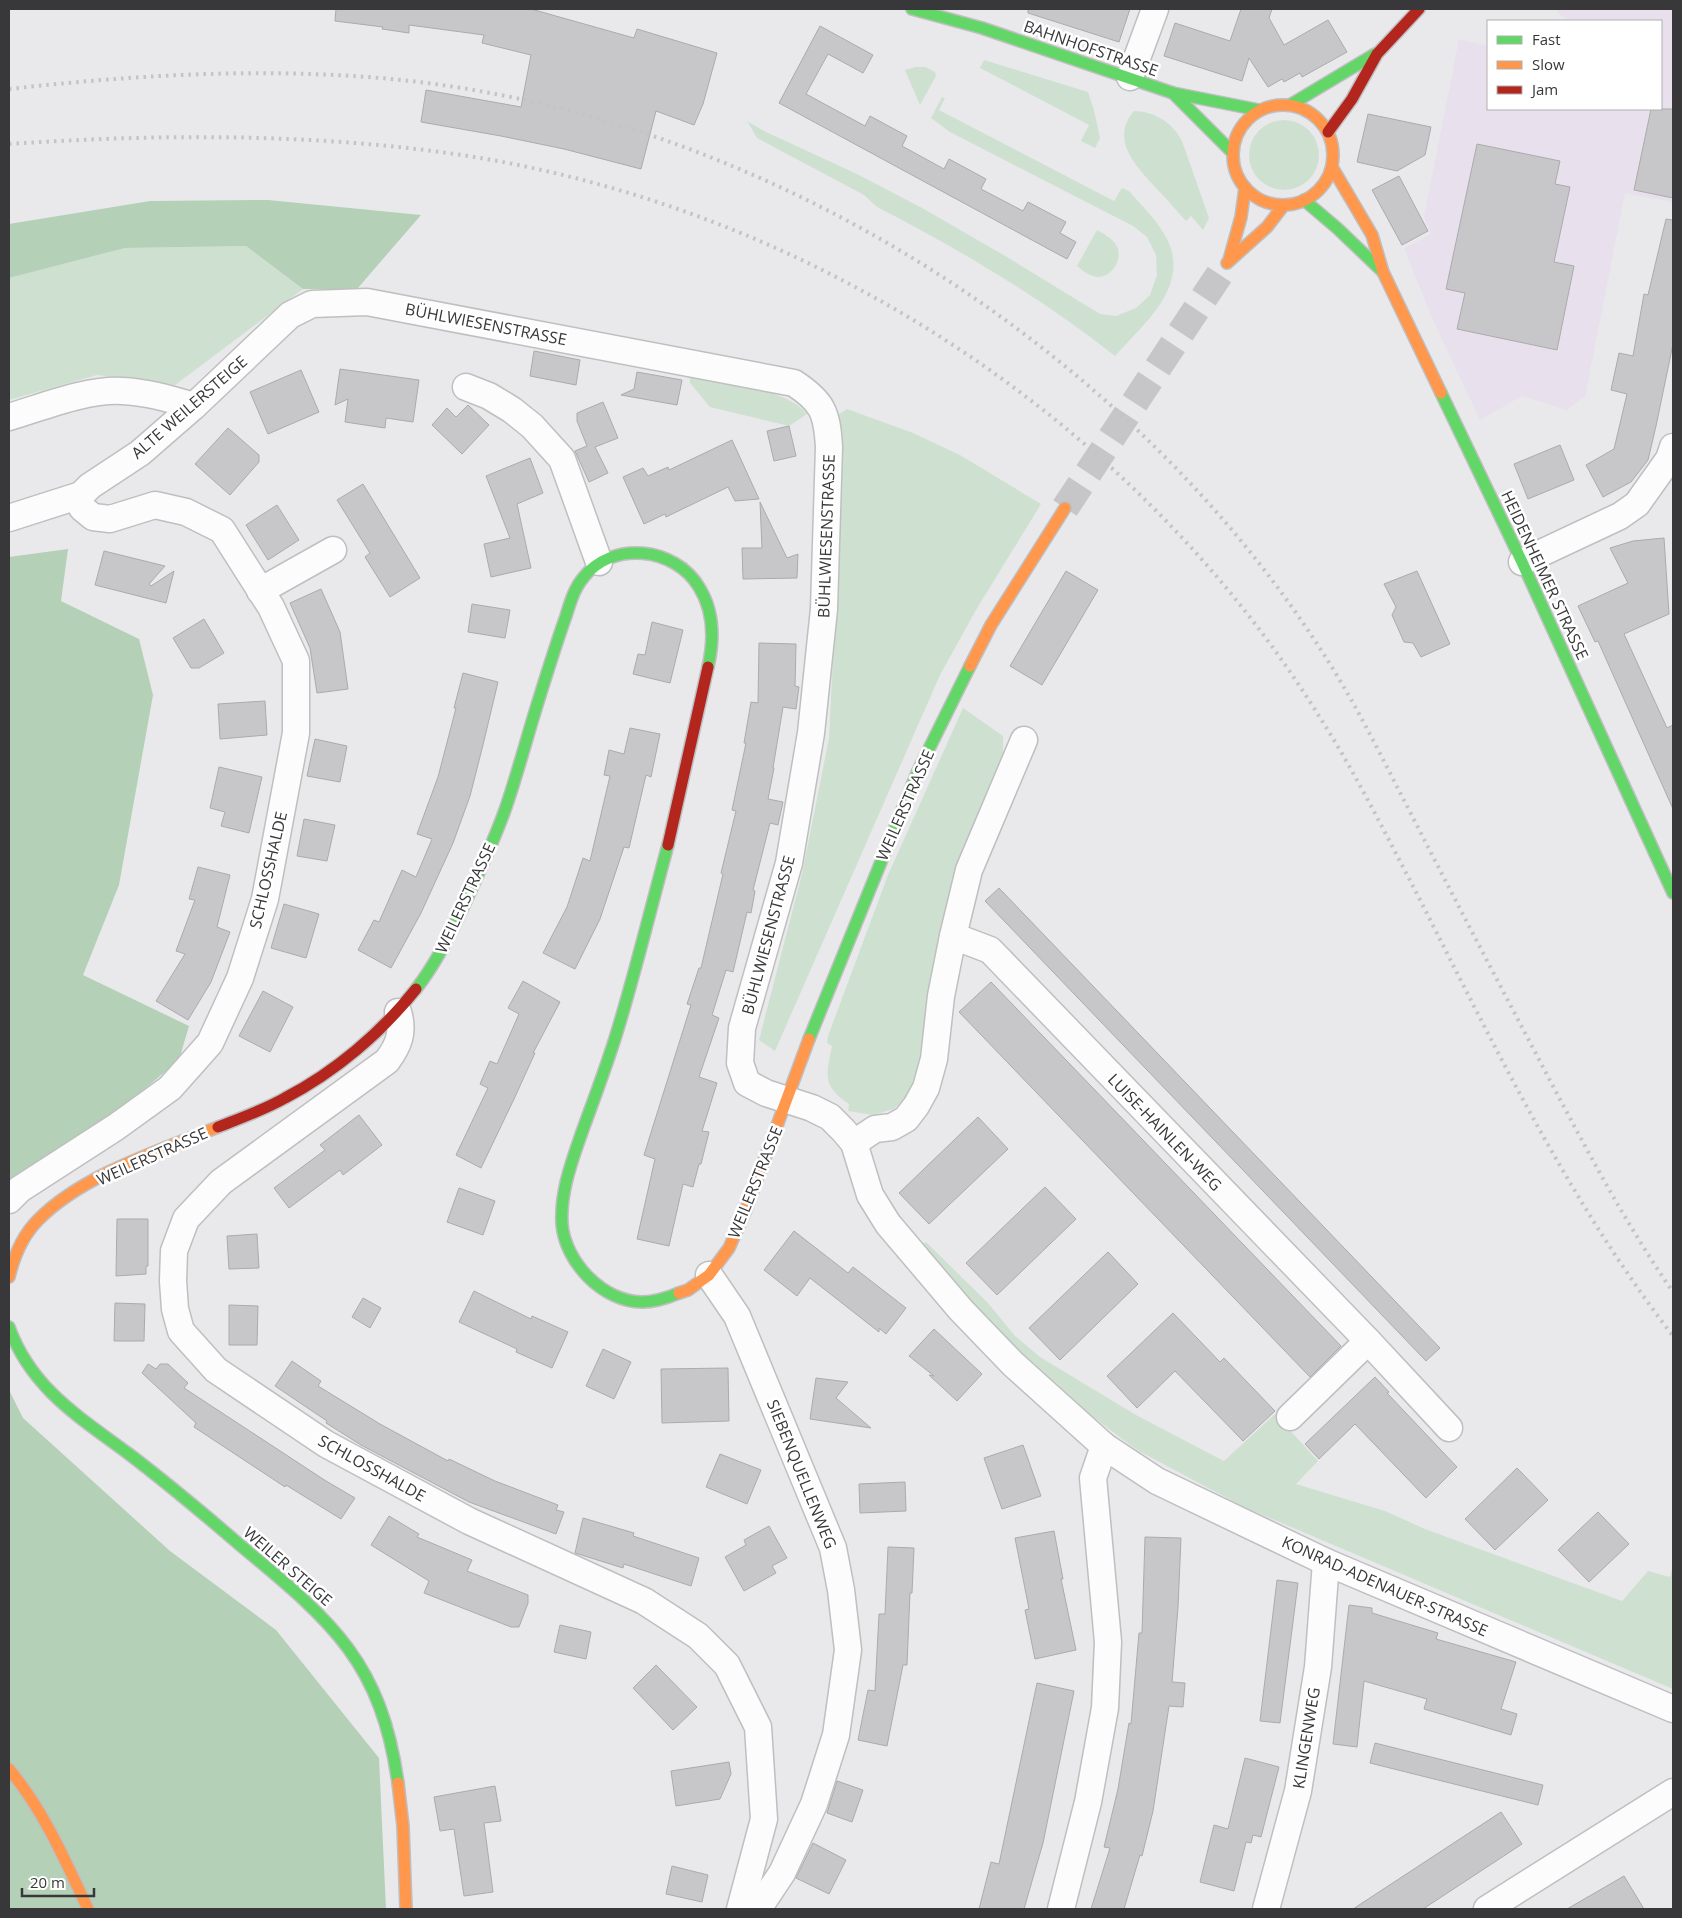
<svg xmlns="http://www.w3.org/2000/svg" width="1682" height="1918" font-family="'Open Sans',sans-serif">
	<rect width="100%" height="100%" fill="#e9e9ec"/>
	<polygon fill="#e8e0ec" points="1555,9 1673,9 1673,202 1625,193 1585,397 1566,410 1522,396 1480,420 1432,318 1404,248 1431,234 1424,217 1459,39 1488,46 1488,109 1661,109 1661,21 1567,21"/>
	<g fill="#cee1d0">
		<polygon points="984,60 1088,92 1094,110 1100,138 1095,148 1081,141 1089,125 980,68"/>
		<polygon points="916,67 925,67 935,72 936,76 920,105 905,70"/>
		<path d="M 942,97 L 945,98 L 939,110 L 1114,201 L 1122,188 L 1129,191 C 1142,206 1158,221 1167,239 C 1191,287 1143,324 1115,356 C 1041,298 961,250 877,207 L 864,195 L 757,138 L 747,121 L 764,131 L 857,174 L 924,209 L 1007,257 L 1100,314 L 1116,316 L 1136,308 L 1150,295 L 1157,275 L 1156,255 L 1147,237 L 1133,226 L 950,132 L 931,118 Z"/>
		<path d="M 1134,111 C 1154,111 1173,123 1182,141 L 1209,218 L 1203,230 L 1191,216 L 1186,221 C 1176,210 1167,199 1157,189 C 1137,167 1109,140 1134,111 Z"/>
		<circle cx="1284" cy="155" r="35"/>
		<path d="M 1097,230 C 1104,234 1112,238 1116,245 C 1124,257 1113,277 1098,277 C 1089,276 1083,271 1077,266 Z"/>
		<polygon points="246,246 303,289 175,385 97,375 9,400 9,278 125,248"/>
		<path d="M 690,377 C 724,384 785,387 807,414 L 789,426 L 710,407 L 690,383 Z"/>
		<polygon points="847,409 913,433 960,455 1041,504 976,610 940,675 775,1051 759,1040 802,874 829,738 835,617 838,415"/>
		<path d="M 963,708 L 1003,736 L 1003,752 L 924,1057 L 908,1098 L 893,1109 L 873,1115 L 848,1111 L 849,1104 C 822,1085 826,1076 832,1046 L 827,1043 L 828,1036 L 888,875 Z"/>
		<polygon points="926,1242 988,1303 1015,1336 1040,1357 1136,1415 1224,1461 1275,1414 1318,1461 1296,1484 1385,1511 1425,1529 1622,1601 1648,1571 1670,1577 1673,1564 1673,1689 1244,1507 1137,1450 1053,1387 989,1324 920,1246"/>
	</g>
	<g fill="#b4d0b7">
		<polygon points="268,200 421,215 357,289 303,289 246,246 125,248 9,278 9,224 150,201"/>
		<polygon points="68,549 61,601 139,639 153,695 119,885 83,975 189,1026 179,1060 111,1117 9,1188 9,557"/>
		<polygon points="9,1390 23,1418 170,1551 276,1630 379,1758 386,1909 9,1909"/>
	</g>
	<g fill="#c7c7c9" stroke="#abaaad">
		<polygon points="336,9 531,9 634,38 637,29 717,53 703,104 694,125 656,111 641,169 564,149 501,136 421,122 426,90 521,107 531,55 482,43 484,35 409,25 409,33 382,29 383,27 335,21"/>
		<polygon points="1028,9 1130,9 1119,42 1028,13"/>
		<polygon points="1241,9 1272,9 1269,18 1284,45 1328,20 1347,52 1302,77 1300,73 1284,82 1282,79 1268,87 1249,58 1242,81 1164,56 1175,23 1230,41"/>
		<polygon points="820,26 873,55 863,73 828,54 806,94 865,126 870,116 907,136 902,146 944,169 949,159 986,179 981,189 1023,211 1028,202 1066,222 1060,233 1076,242 1067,259 779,103"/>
		<polygon points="1651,109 1673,109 1673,198 1634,190"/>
		<polygon points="1368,114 1431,127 1425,155 1397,171 1357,162"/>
		<polygon points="1477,144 1560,161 1555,184 1570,187 1554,262 1574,266 1557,350 1457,329 1465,293 1446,289"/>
		<polygon points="1399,176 1428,231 1402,245 1372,190"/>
		<polygon points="1666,219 1673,220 1673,344 1656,426 1648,460 1631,482 1603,497 1586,465 1614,449 1627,394 1611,390 1619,353 1633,356 1644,294 1648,295"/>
		<polygon points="534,351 580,360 576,385 530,376"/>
		<polygon points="340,369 419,380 413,422 386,418 385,428 345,422 348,399 335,405"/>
		<polygon points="301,370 319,412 268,434 250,392"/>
		<polygon points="637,372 682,380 677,405 621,395 634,389"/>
		<polygon points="603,402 618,438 595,447 608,473 589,482 575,451 587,446 577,421 577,413"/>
		<polygon points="468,405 489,425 462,454 432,425 447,408 456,417"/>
		<polygon points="789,426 796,456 774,461 767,431"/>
		<polygon points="228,428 259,455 259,462 230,495 195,464"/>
		<polygon points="732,440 759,499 735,501 728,487 666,517 665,514 644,524 623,477 643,468 648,476 668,467 669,470"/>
		<polygon points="1560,445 1574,480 1528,499 1514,464"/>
		<polygon points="530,458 543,493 517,504 531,568 491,577 484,544 510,538 486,476"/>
		<polygon points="363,484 420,578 390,597 365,557 370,553 337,500"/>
		<polygon points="760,502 787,558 798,554 797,578 743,579 742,548 762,548"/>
		<polygon points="277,505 299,540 268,560 246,525"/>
		<polygon points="1664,538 1669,614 1624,634 1667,728 1673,725 1673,809 1598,641 1595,642 1578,606 1628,583 1610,548 1633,541"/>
		<polygon points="104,551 165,566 149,584 151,586 174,571 166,603 95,585"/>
		<polygon points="1066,571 1098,590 1042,685 1010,666"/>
		<polygon points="1417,571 1450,644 1421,657 1413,643 1404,642 1392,615 1396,607 1384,584"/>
		<polygon points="321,589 340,632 348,689 317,693 310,648 290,603"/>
		<polygon points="472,604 510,610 505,638 468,632"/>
		<polygon points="204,619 224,653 199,668 191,668 173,638"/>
		<polygon points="652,622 683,630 670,683 633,674 638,654 645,655"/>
		<polygon points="759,643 796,644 795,686 799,687 796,709 783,707 773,768 774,768 768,799 783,802 778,825 770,823 753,890 755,891 751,913 747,912 733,972 726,970 712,1015 719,1018 699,1077 717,1083 702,1131 709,1132 701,1164 699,1164 693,1187 683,1184 669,1246 637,1239 655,1159 644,1155 691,1005 687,1004 699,968 701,968 723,874 721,873 736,811 732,810 746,743 744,743 751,702 758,703"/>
		<polygon points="463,673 498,682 483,745 470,796 453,843 421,913 391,968 358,950 374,920 379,922 402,870 416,877 432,839 417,834 438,777 456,708 454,708"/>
		<polygon points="265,701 267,735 220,739 218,704"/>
		<polygon points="630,728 660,734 651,777 646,775 629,848 624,847 600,919 575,969 543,953 567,907 583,858 590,861 610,776 604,775 609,750 624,754"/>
		<polygon points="315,739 347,746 340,782 307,776"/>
		<polygon points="219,767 262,777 249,833 221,826 225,812 210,808"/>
		<polygon points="304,819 335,825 327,861 297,856"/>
		<polygon points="198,867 230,875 217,927 230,932 211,982 188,1020 156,1001 185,954 176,951 195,900 189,899"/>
		<polygon points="999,888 1440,1348 1426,1361 985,901"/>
		<polygon points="284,904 319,914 306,958 271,948"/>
		<polygon points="523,981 560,1002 533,1053 535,1053 514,1099 481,1168 456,1155 488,1088 480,1084 490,1061 497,1064 519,1014 508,1008"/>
		<polygon points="991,982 1341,1346 1310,1377 959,1012"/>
		<polygon points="263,991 293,1007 270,1052 239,1036"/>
		<polygon points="359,1115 382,1145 343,1175 340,1170 289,1208 274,1188 325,1150 320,1145"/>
		<polygon points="978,1117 1008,1149 929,1224 899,1193"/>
		<polygon points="1045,1187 1076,1219 997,1295 966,1263"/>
		<polygon points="459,1188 495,1201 483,1235 447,1222"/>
		<polygon points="117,1219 148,1219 148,1266 146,1266 146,1274 116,1276"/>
		<polygon points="794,1231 848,1273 853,1267 906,1308 886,1334 879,1328 879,1332 810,1278 797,1296 764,1270"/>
		<polygon points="257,1234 259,1268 229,1269 227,1236"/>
		<polygon points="1108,1252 1138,1284 1060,1360 1029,1328"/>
		<polygon points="474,1291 531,1319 532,1316 568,1332 552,1368 516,1352 517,1349 459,1322"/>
		<polygon points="363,1298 381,1308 370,1328 352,1317"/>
		<polygon points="115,1303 145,1304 144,1341 114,1341"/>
		<polygon points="229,1305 258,1306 257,1345 229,1345"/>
		<polygon points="1173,1313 1220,1362 1224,1358 1275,1411 1243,1441 1175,1371 1137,1408 1107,1376"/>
		<polygon points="934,1329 982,1374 957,1401 929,1375 934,1376 909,1356"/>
		<polygon points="603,1349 631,1362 614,1399 586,1386"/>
		<polygon points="292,1361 321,1381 318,1386 380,1424 448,1461 449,1459 495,1481 558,1505 556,1510 564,1512 556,1534 469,1502 361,1445 326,1423 327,1421 275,1386"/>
		<polygon points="148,1364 156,1369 160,1364 168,1364 188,1383 184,1388 326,1481 355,1498 341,1519 286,1485 285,1487 194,1427 196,1423 142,1373"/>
		<polygon points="728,1368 729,1421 662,1423 661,1369"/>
		<polygon points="1375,1377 1389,1392 1387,1393 1457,1467 1426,1498 1355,1424 1319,1459 1305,1444"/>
		<polygon points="816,1378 848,1382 836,1398 871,1428 810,1419"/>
		<polygon points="1023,1445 1041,1496 1002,1509 984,1458"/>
		<polygon points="720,1454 761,1470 747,1504 706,1487"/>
		<polygon points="1517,1468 1548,1500 1495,1550 1465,1519"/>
		<polygon points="905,1482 906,1511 860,1513 859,1484"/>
		<polygon points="1598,1512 1629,1544 1589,1582 1558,1550"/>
		<polygon points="389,1516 419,1534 417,1537 472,1560 467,1571 528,1595 528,1603 519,1627 511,1627 424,1593 429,1581 371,1545"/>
		<polygon points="583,1518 634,1533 633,1536 699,1558 691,1586 624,1564 623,1568 575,1553"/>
		<polygon points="769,1526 787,1558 772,1566 776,1573 744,1591 725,1557 746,1545 744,1540"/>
		<polygon points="1054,1531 1063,1579 1061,1579 1076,1650 1035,1659 1025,1610 1029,1609 1015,1538"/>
		<polygon points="1145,1537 1181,1538 1178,1607 1172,1682 1185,1683 1183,1707 1169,1706 1153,1811 1142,1856 1140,1855 1124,1909 1091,1909 1110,1848 1104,1847 1118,1789 1129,1723 1131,1724 1139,1633 1142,1633"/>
		<polygon points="888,1547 914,1548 912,1593 910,1593 907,1665 903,1665 887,1746 858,1740 868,1690 875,1691 879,1614 885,1614"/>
		<polygon points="1277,1580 1298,1583 1280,1723 1260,1721"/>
		<polygon points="1349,1605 1372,1608 1372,1613 1438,1633 1436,1639 1516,1662 1501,1709 1517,1714 1511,1735 1424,1709 1427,1699 1364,1681 1357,1747 1333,1744"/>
		<polygon points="560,1625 591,1632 586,1659 554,1652"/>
		<polygon points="656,1665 697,1707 673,1730 633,1688"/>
		<polygon points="1037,1683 1074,1691 1043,1843 1024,1909 979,1909 991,1862 999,1864"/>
		<polygon points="1375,1743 1543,1785 1538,1805 1370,1763"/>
		<polygon points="1245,1758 1279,1767 1261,1837 1253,1835 1251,1843 1246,1842 1234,1891 1200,1882 1214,1825 1228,1829"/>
		<polygon points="729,1762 731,1774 720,1799 676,1806 671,1771"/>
		<polygon points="837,1781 863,1790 852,1822 827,1813"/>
		<polygon points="495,1786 501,1821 484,1823 493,1892 464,1896 454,1829 440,1831 434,1797"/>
		<polygon points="1501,1812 1522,1844 1423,1909 1353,1909"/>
		<polygon points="813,1843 846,1860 829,1894 796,1878"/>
		<polygon points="672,1866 708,1875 702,1902 666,1894"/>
		<polygon points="1624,1876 1644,1909 1567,1909"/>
	</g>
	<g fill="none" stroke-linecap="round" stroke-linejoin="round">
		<polyline stroke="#c6c6c8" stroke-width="28" stroke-dasharray="28 14" stroke-linecap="butt" points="1065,508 1227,263"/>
		<g stroke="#bfbfc1" stroke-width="29">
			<g id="street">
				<polyline points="1130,77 1155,9"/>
				<polyline points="466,387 489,396 512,410 532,426 562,459 599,562"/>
				<path d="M 9,417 C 43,407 86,389 122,391 C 147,392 170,399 194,406"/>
				<path d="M 9,518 L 81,495 L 90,486 L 140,453 L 194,406 L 290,315 L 312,304 L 367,302 L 794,383 C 823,402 827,413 829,447 L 824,609 L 811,733 L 789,863 L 742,1028 L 740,1063 L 747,1083 L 766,1093 L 812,1108 L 830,1117 L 843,1130 L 854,1143 L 870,1195 L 888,1224 L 961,1310 L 1013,1364 L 1104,1446 L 1157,1481 L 1326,1562 L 1673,1709"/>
				<polyline points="1522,562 1620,516 1637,504 1669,459 1673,447"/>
				<polyline points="260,591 333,550"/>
				<polyline points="953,936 990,950 1368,1341 1449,1428"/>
				<path d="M 398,1012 C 404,1032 399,1045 387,1061 L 221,1182 L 186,1219 L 174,1251 L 173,1281 L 175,1309 L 181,1331 L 216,1370 L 326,1444 L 469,1521 L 644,1601 L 698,1636 L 727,1665 L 758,1727 L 764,1819 L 740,1909"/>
				<polyline points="854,1143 875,1129 892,1127 906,1119 916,1106 926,1088 934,1059 941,996 953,936 969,870 1024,740"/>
				<polyline points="9,1200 20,1189 116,1127 170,1088 210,1043 240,978 265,899 296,733 296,661 271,607 222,530 186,512 155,505 110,519 93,517 82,508 80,502 81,495"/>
				<polyline points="709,1275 737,1316 833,1548 841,1590 848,1650 836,1735 814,1804 782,1873 758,1909"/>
				<polyline points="1290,1417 1368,1341"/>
				<polyline points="1061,1909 1088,1802 1105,1708 1108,1642 1093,1478 1104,1446"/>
				<polyline points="1266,1909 1298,1791 1318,1667 1326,1562"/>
				<polyline points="1487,1909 1673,1792"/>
			</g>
		</g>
		<g stroke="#bfbfc1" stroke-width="14">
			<g id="fast">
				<polyline points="912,9 982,28 1173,93 1259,110"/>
				<polyline points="1173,93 1233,153"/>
				<polyline points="1290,105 1375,54"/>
				<polyline points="1304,200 1337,228 1382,271"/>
				<polyline points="1441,393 1522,562 1673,893"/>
				<path d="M 668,845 C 651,907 636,970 617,1032 C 607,1065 594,1099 582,1132 C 572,1161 560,1192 562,1224 C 565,1262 603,1302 642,1302 C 655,1302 667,1298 679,1293"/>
				<path d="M 416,989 C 437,962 451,932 466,901 C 480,870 495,839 506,807 C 518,772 527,737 538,702 C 547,673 556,644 566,616 C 570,603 574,589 583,578 C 612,540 675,547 699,587 C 714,611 714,641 708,667"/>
				<polyline points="809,1039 918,771 970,666"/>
				<path d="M 9,1327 C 31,1388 79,1417 129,1454 C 167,1483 204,1514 240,1545 C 330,1620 381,1660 398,1783"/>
			</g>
		</g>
		<g stroke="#bfbfc1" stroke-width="14">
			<g id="slow">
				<circle cx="1283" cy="155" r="50"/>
				<polyline points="1332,167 1372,235 1383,272 1441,393"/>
				<polyline points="1229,260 1241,217 1245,188"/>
				<polyline points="1227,263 1267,227 1284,205"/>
				<polyline points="970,666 991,625 1065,508"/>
				<path d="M 9,1277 C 14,1256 23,1235 38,1220 C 82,1175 161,1150 218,1127"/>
				<polyline points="679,1293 688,1290 709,1275 729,1248 745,1212 809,1039"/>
				<path d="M 9,1769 C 44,1811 65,1860 88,1909"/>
				<polyline points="398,1783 403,1826 406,1909"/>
			</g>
		</g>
		<g stroke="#bfbfc1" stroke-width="14">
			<g id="jam">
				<polyline points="1328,132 1352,99 1377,54 1419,9"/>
				<polyline points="668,845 708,667"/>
				<path d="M 218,1127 C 241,1118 264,1110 285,1098 C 335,1072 381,1033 416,989"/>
			</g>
		</g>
		<use href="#street" stroke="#fcfcfc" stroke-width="26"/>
		<use href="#fast" stroke="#63d668" stroke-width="11"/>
		<use href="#slow" stroke="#ff974d" stroke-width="11"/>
		<use href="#jam" stroke="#b3261e" stroke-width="11"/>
		<g stroke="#c4c4c6" stroke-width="4" stroke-dasharray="2.5 5" stroke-linecap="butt">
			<path d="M 9,89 C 136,75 263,67 391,79 C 764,114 1137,351 1333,669 C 1361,714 1384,762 1408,808 C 1456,902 1505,995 1554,1088 C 1591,1158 1628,1227 1673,1292"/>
			<path d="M 9,144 C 158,134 307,133 455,154 C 804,205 1132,416 1319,716 C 1355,772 1385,833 1416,892 C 1494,1045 1568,1200 1673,1336"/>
		</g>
	</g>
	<g text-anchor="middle" stroke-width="5" stroke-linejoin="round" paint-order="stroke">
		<g font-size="16" fill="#38383a" stroke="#fff">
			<text transform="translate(1091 48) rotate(19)" y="6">BAHNHOFSTRASSE</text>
			<text transform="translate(486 324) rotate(11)" y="6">BÜHLWIESENSTRASSE</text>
			<text transform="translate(189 407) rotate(-41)" y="6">ALTE WEILERSTEIGE</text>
			<text transform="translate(826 536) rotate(-88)" y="6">BÜHLWIESENSTRASSE</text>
			<text transform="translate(1545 575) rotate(65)" y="6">HEIDENHEIMER STRASSE</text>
			<text transform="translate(905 805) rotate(-66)" y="6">WEILERSTRASSE</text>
			<text transform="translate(268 870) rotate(-77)" y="6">SCHLOSSHALDE</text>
			<text transform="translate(465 898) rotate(-65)" y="6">WEILERSTRASSE</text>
			<text transform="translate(768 935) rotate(-75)" y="6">BÜHLWIESENSTRASSE</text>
			<text transform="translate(1165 1132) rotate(46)" y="6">LUISE-HAINLEN-WEG</text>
			<text transform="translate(152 1156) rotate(-24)" y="6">WEILERSTRASSE</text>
			<text transform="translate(755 1182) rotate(-68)" y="6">WEILERSTRASSE</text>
			<text transform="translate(372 1468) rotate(29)" y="6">SCHLOSSHALDE</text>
			<text transform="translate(802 1474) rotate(68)" y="6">SIEBENQUELLENWEG</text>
			<text transform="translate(288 1566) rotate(41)" y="6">WEILER STEIGE</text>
			<text transform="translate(1385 1586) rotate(24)" y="6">KONRAD-ADENAUER-STRASSE</text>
			<text transform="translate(1306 1738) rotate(-81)" y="6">KLINGENWEG</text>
		</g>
	</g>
	<rect width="1682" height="1918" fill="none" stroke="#38383a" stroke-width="20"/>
	<rect x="1487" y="20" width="175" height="90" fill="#ffffff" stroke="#afafb0"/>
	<rect x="1497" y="36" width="25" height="8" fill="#63d668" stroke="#afafb0"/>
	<text x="1532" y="45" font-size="15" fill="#38383a">Fast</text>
	<rect x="1497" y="61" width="25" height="8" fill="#ff974d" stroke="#afafb0"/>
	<text x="1532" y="70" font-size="15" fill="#38383a">Slow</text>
	<rect x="1497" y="86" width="25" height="8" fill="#b3261e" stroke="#afafb0"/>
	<text x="1532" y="95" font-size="15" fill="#38383a">Jam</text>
	<path d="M22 1888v8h72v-8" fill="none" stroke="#38383a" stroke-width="2.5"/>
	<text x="30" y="1888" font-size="15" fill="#38383a" stroke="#ffffff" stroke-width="4" paint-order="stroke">20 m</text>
</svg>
